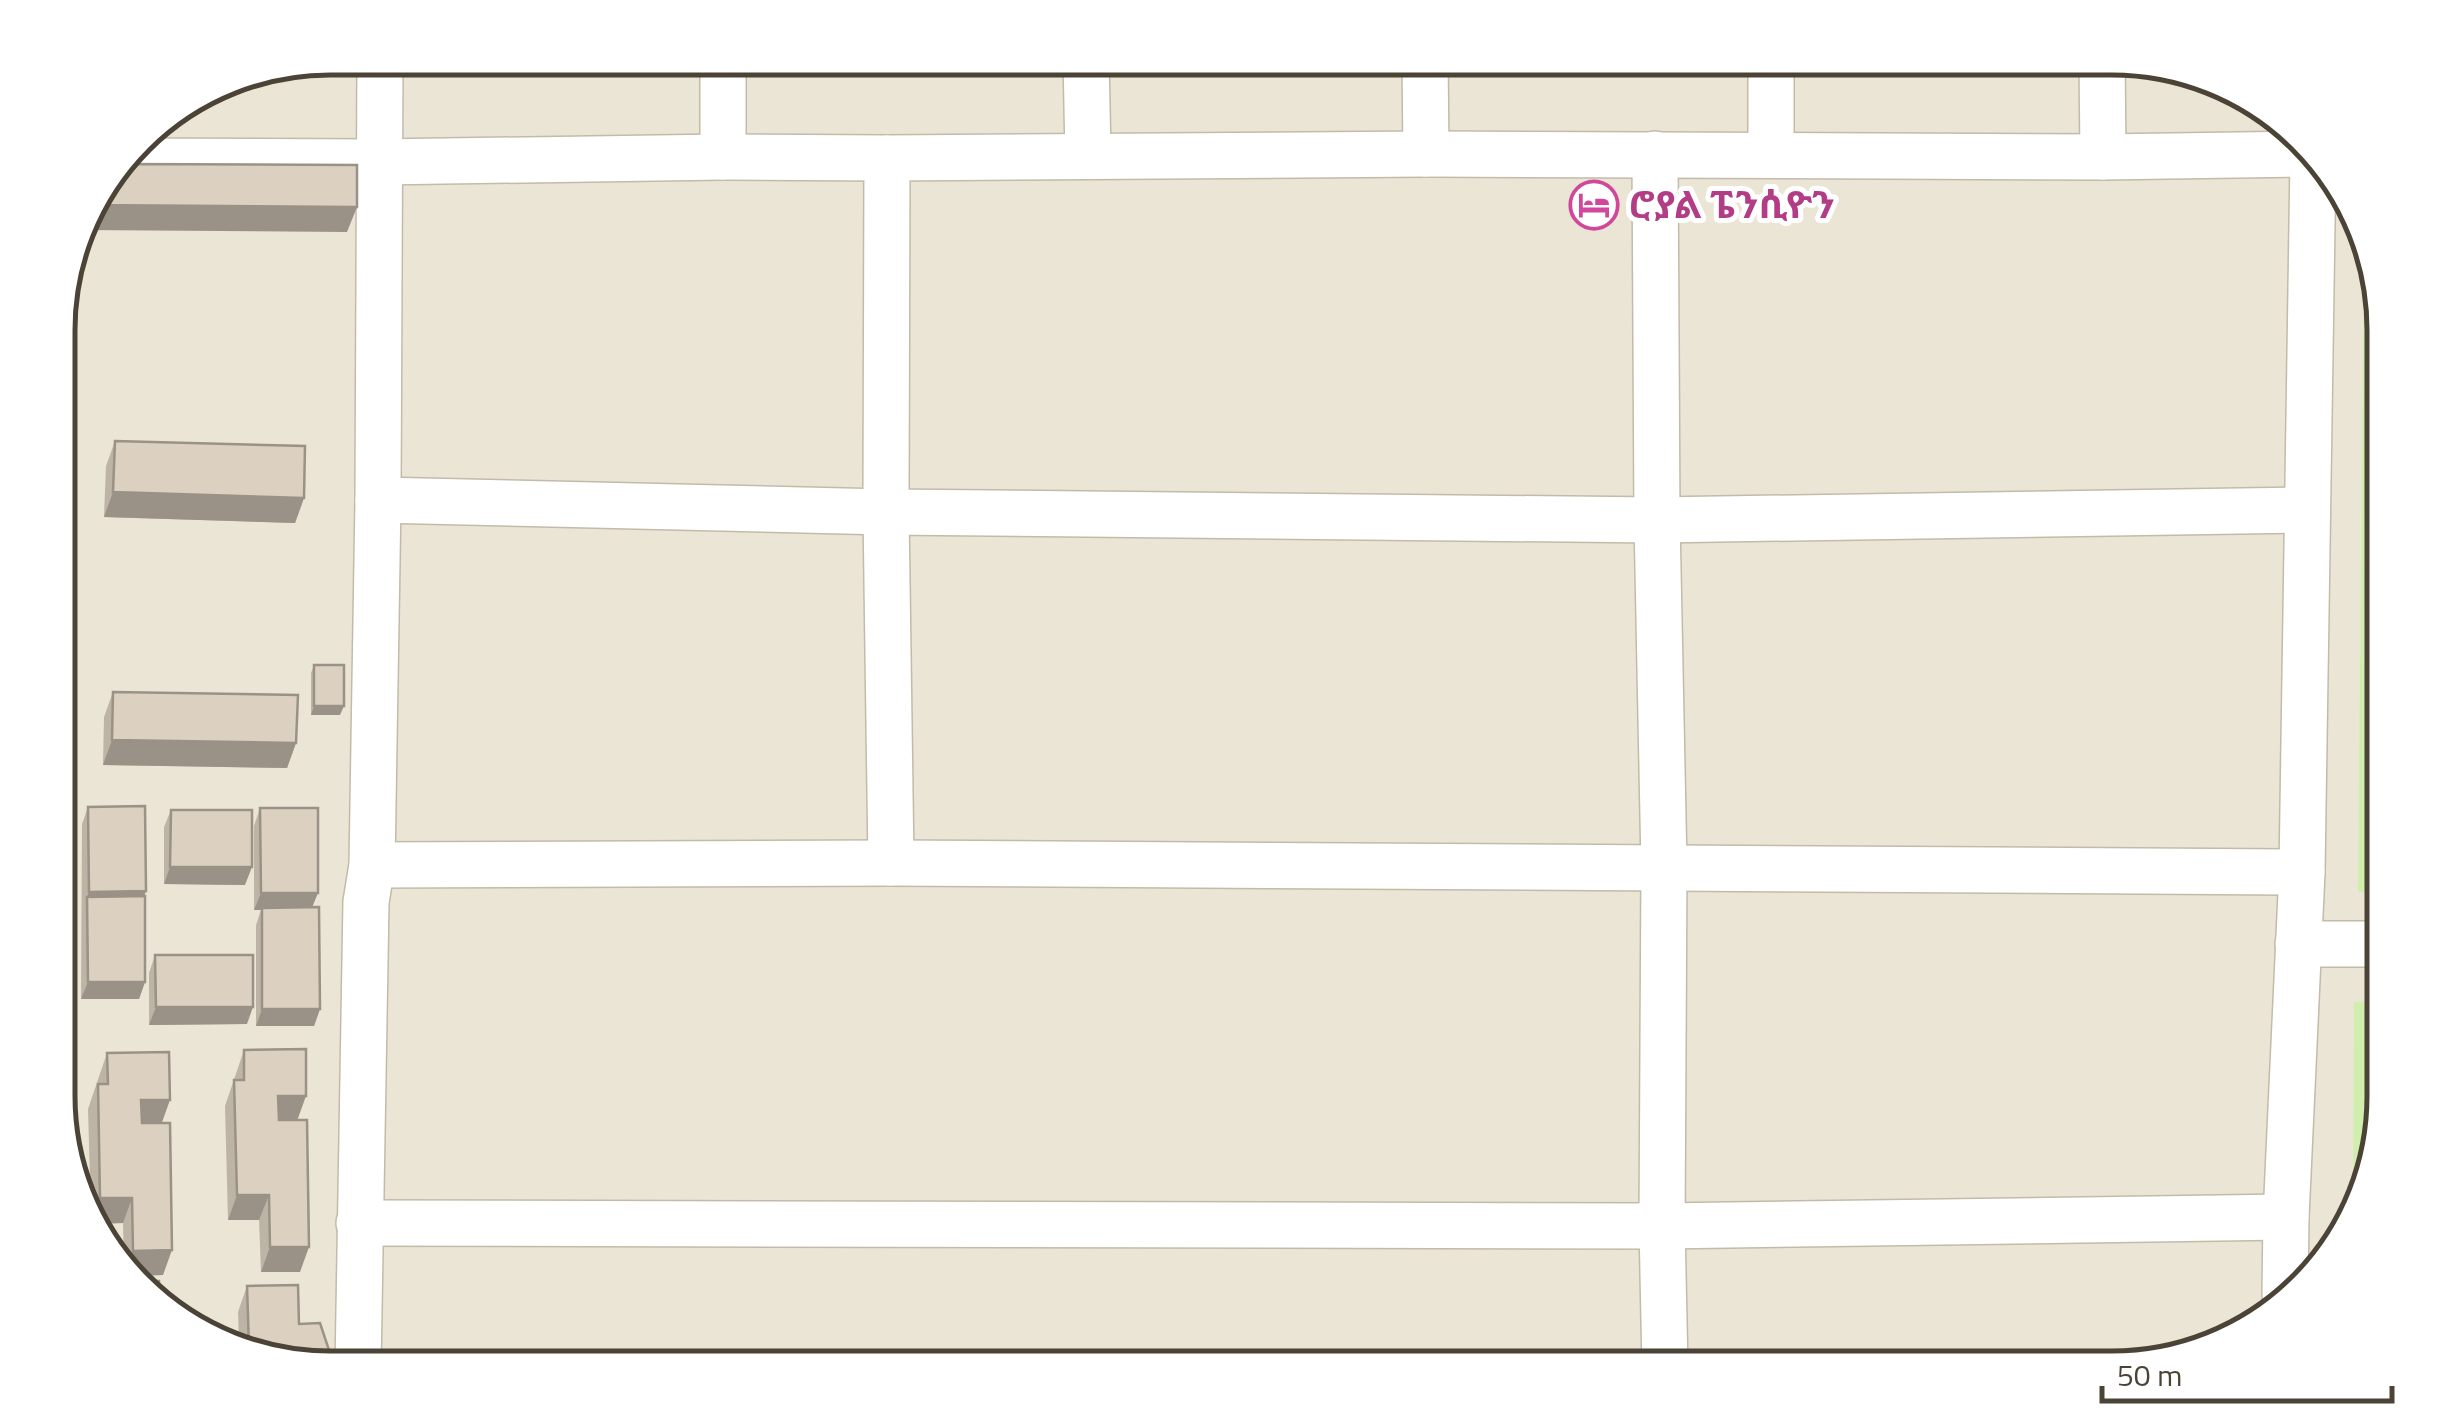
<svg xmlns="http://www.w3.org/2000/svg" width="2442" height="1426" font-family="'Titillium Web','Noto Sans Ethiopic',sans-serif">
	<rect width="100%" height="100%" fill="#f6f2e9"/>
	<polygon fill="#ebe5d6" points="330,58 2112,58 2249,94 2348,193 2384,312 2384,1113 2348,1233 2249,1332 2129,1368 330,1368 193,1332 103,1247 60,1131 60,295 86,209 150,126 226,78"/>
	<g fill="#d0efad">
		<polygon points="2364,248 2384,312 2384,892 2358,892"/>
		<polygon points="2354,1002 2384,1002 2384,1113 2353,1215"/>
	</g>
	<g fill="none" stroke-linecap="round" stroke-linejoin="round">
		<g stroke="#c3bbaa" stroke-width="48">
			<g id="street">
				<polyline points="723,58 723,157"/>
				<polyline points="1086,58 1088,156"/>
				<polyline points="1425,58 1426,154"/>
				<polyline points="1771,58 1771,154"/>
				<polyline points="2102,58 2103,157"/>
				<polyline points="1655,154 1657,520 1664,867 1662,1226 1665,1368"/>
				<polyline points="887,158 886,512 891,863"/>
				<polyline points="123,161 380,162 723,157 887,158 1426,154 2103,157 2308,154"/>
				<polyline points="378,500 886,512 1657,520 2307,510"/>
				<polyline points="372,865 891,863 2302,872"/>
				<polyline points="2298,944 2384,944"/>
				<polyline points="359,1223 1662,1226 2286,1217"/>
				<polyline points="2285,1295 2286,1217 2302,872 2313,158"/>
				<polyline points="358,1368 366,902 372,865 378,500 380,58"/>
			</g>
		</g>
		<use href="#street" stroke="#fff" stroke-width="45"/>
	</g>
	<g fill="#bdb4a5">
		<polygon points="115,441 304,498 295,523 104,517 106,466"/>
		<polygon points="314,665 340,715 311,715 311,673"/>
		<polygon points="113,692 296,743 287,768 103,765 104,717"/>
		<polygon points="88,807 144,896 145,982 139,999 81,999 82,824"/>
		<polygon points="260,808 312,907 320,1009 314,1026 256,1026 256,925 261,910 254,910 254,826"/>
		<polygon points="171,810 245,885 164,884 164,827"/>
		<polygon points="155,955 247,1024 149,1025 149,973"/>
		<polygon points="244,1050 298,1120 300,1272 261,1272 259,1220 228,1220 225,1106"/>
		<polygon points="107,1053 161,1123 163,1275 134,1276 124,1266 123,1223 94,1224 91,1214 88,1109"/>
		<polygon points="247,1286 299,1324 330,1368 239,1344 238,1312"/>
	</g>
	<g fill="#9a9286">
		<polygon points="89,205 357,207 347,232 80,230 86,209"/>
		<polygon points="113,492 304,498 295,523 104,517"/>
		<polygon points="314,706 344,706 340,715 311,715"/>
		<polygon points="112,740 296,743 287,768 103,765"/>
		<polygon points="170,867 252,867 245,885 164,884"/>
		<polygon points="146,891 140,908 87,897 89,892"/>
		<polygon points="261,893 318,893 311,910 254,910"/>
		<polygon points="88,982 145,982 139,999 81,999"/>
		<polygon points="156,1007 253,1007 247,1024 149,1025"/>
		<polygon points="262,1009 320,1009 314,1026 256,1026"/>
		<polygon points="278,1096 306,1096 297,1121 269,1122"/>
		<polygon points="141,1100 170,1100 161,1125 132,1125"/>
		<polygon points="237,1195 269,1195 259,1220 228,1220"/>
		<polygon points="100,1198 132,1198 123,1223 94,1224 93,1219"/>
		<polygon points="270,1247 309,1247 300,1272 261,1272"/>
		<polygon points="172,1250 163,1275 134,1276 127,1269 133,1251"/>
	</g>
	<g fill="#dcd1c0" stroke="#9a9286" stroke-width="2.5">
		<polygon points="121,164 357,165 357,207 89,205"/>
		<polygon points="115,441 305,446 304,498 113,492"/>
		<rect x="314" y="665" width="30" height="41"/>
		<polygon points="113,692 298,695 296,743 112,740"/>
		<polygon points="145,806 146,891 89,892 88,807"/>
		<polygon points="260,808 318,808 318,893 261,893"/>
		<polygon points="171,810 252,810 252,867 170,867"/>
		<polygon points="145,896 145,982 88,982 87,897"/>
		<polygon points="319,907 320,1009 262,1009 262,908"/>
		<polygon points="155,955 253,955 253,1007 156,1007"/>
		<polygon points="306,1049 306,1096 278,1096 279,1120 307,1120 309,1247 270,1247 269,1195 237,1195 234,1080 244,1080 244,1050"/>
		<polygon points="169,1052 170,1100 141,1100 142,1123 170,1123 172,1250 133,1251 132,1198 100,1198 98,1084 108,1084 107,1053"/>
		<polygon points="140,1281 159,1281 160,1300"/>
		<polygon points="298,1285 299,1324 320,1323 331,1356 332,1368 249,1347 247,1286"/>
	</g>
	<defs>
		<g id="hotel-ring" transform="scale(2.5)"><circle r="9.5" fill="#fff" stroke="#d1479c" stroke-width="1.5"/><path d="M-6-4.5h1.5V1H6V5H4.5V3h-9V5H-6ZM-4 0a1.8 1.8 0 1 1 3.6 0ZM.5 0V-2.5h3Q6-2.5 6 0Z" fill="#d1479c"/></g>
	</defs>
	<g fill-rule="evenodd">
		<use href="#hotel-ring" x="1594" y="205"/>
	</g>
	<g text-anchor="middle" stroke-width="10" stroke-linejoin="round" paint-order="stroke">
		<g font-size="38" font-weight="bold" fill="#b23c85" stroke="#fff" text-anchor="start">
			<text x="1629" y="218">ሮያል ፔንሲዮን</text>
		</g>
	</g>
	<path d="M0 0H2442V1426H0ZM330 75H2112A255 255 0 0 1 2367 330V1096A255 255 0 0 1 2112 1351H330A255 255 0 0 1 75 1096V330A255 255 0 0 1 330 75Z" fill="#fff" fill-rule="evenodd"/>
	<path fill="none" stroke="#4b4336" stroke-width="5" d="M330 75H2112A255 255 0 0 1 2367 330V1096A255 255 0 0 1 2112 1351H330A255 255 0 0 1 75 1096V330A255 255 0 0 1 330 75Z"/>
	<path d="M2102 1386v15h290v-15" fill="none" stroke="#4b4336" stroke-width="5"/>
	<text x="2117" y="1386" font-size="30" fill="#4b4336" stroke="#ffffff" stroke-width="8" paint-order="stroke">50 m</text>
</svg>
